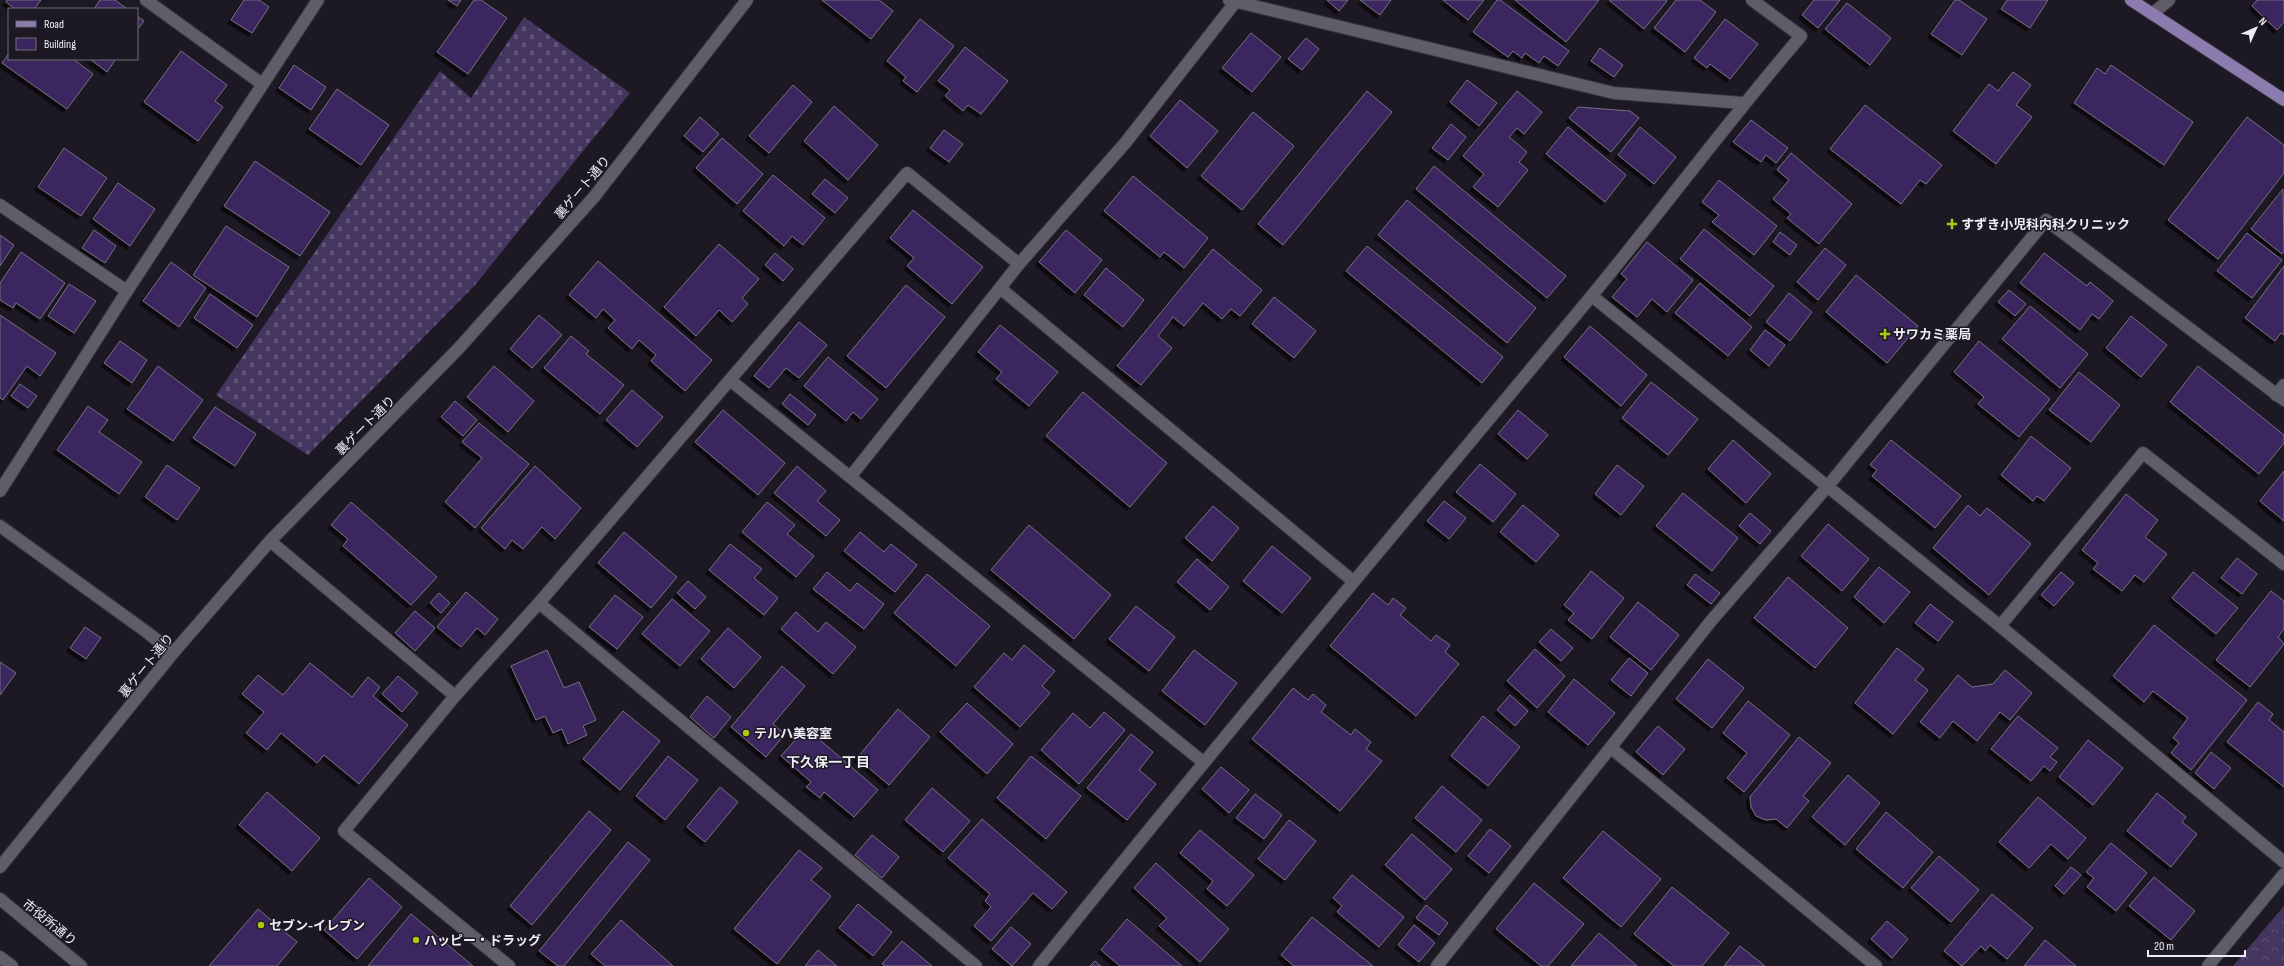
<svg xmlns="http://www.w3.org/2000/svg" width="2284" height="966" font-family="'Sofia Sans Condensed','Noto Sans JP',sans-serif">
	<defs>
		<pattern id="cemetery-stones" width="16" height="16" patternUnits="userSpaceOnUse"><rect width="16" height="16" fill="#44365e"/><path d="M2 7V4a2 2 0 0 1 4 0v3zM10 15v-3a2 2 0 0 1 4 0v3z" fill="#5f5376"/></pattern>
		<pattern id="park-crowns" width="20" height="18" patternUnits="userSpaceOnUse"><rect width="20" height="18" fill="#44365e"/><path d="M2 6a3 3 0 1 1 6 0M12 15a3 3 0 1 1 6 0" fill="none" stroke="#5f5376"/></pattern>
		<filter id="shadow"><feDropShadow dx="-3.5" dy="3.5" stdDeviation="0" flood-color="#0009"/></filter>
	</defs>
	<rect width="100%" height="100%" fill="#1d1924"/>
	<polygon fill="url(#cemetery-stones)" points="524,17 630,93 475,285 308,455 216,395 440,71 471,98"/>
	<polygon fill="url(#park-crowns)" points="2284,906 2284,966 2233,966"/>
	<g fill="#3b255e" stroke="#75717f" filter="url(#shadow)">
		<polygon points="7,0 41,0 34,9 15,9 6,2"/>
		<polygon points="100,0 115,0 127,9 94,9"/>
		<polygon points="244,0 259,0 269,7 252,33 231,20"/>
		<polygon points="448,0 461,0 457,6"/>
		<polygon points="474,0 481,0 507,18 468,74 437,52"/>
		<polygon points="822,0 879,0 893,11 871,39"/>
		<polygon points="1327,0 1348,0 1339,11"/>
		<polygon points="1360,0 1391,0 1380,15"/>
		<polygon points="1443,0 1484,0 1468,20"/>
		<polygon points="1497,0 1500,0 1569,51 1558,66 1544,56 1539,63 1525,53 1522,58 1513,51 1508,57 1473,32"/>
		<polygon points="1515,0 1599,0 1566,42"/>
		<polygon points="1609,0 1666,0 1667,1 1644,29"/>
		<polygon points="1676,0 1700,0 1716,12 1685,52 1654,28"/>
		<polygon points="1814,0 1840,0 1818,28 1802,15"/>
		<polygon points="1955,0 1959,0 1987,19 1962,55 1931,34"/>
		<polygon points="2007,0 2048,0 2030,28 2001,9"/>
		<polygon points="2257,0 2284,0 2284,22 2277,30 2252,6"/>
		<polygon points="1847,3 1891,38 1870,65 1825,29"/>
		<polygon points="137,16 144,21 137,30"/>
		<polygon points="920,19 954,46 917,92 903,81 906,77 887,61"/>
		<polygon points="1725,19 1758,44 1730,79 1710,64 1707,68 1694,58"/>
		<polygon points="1251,33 1281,57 1252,92 1222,68"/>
		<polygon points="1306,38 1319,49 1302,70 1288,59"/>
		<polygon points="965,47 1008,81 981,114 968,105 963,111 945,96 950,90 938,81"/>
		<polygon points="1600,48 1623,65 1614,77 1591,61"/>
		<polygon points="181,51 227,85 215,101 223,107 198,141 144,102"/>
		<polygon points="9,53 9,59 73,59 93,74 67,109 2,63"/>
		<polygon points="90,59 116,59 107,72"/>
		<polygon points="294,65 326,87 311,110 279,88"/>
		<polygon points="2111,65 2193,122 2164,165 2074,103 2097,68 2105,74"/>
		<polygon points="2013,72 2031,85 2016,105 2032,117 1996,164 1953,131 1989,84 1998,91"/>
		<polygon points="1467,80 1497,103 1479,126 1450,102"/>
		<polygon points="793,85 812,102 769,153 749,136"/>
		<polygon points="337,89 389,125 361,165 309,129"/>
		<polygon points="1367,91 1392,112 1283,245 1258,224"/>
		<polygon points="1517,91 1542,112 1524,134 1517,128 1509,137 1527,152 1519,162 1528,170 1498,207 1473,187 1484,174 1463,156"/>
		<polygon points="1180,100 1218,131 1187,168 1150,136"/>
		<polygon points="1865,105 1942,165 1926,184 1920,180 1901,204 1830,149"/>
		<polygon points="834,106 878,145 848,180 804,141"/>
		<polygon points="1578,107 1630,111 1639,118 1611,152 1569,118"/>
		<polygon points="1253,112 1294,146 1242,210 1201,176"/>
		<polygon points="700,117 719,134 703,152 684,136"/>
		<polygon points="2247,117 2284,145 2284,173 2218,259 2168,220"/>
		<polygon points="1751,120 1788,148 1776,163 1766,155 1761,162 1733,142"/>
		<polygon points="1451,124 1466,137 1448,160 1432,148"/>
		<polygon points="1568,127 1626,175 1605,202 1546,154"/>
		<polygon points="1640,127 1676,157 1654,184 1618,155"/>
		<polygon points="944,130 963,144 949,162 930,148"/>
		<polygon points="722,138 763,174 737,204 696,168"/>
		<polygon points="64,148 107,178 81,216 38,187"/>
		<polygon points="1791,153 1852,204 1819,244 1787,218 1791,214 1773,199 1789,180 1777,170"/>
		<polygon points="255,161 330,212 300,256 224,206"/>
		<polygon points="1434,166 1566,276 1547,298 1416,189"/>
		<polygon points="773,175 825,218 803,245 792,236 784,246 743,211"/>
		<polygon points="1133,176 1208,238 1184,268 1164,252 1160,257 1104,211"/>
		<polygon points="825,179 848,198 835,213 812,194"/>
		<polygon points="1719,180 1777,226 1754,255 1712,222 1719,215 1702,202"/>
		<polygon points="118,183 155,209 130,246 93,219"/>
		<polygon points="2283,189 2284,251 2282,254 2251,229"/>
		<polygon points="1407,200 1536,308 1507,343 1378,235"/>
		<polygon points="913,210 983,267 952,304 907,266 914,258 890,238"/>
		<polygon points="226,226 289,267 257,317 193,275"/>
		<polygon points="1704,229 1774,286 1750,316 1680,259"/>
		<polygon points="94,230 116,246 105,263 82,248"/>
		<polygon points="1066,230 1102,260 1075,293 1039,262"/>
		<polygon points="1780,232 1797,245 1790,255 1773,242"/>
		<polygon points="2247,233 2282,260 2252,298 2217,271"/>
		<polygon points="0,235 14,245 0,266"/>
		<polygon points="1647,242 1693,280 1667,312 1652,299 1637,317 1612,297 1627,279 1621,274"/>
		<polygon points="719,244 759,279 742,298 748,304 732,322 719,310 696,336 664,307"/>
		<polygon points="1367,246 1503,357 1482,383 1346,271"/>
		<polygon points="1825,248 1846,265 1818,300 1797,282"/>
		<polygon points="1213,249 1262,290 1240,316 1231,309 1222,319 1203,303 1184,326 1173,317 1158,336 1172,348 1141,385 1117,366"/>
		<polygon points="21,252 65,283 40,319 16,303 13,308 0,300 0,283"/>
		<polygon points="775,253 793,269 783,281 765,265"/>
		<polygon points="2044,253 2087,286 2090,282 2113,301 2099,319 2092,314 2080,330 2020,283"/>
		<polygon points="598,261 712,360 685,391 651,361 656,355 639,340 632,349 608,328 615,320 603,309 596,318 569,295"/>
		<polygon points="171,262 206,288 179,327 143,301"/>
		<polygon points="2284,266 2284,335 2281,333 2275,341 2245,318"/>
		<polygon points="1106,268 1144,300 1123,327 1084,295"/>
		<polygon points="1856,275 1918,326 1887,363 1826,312"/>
		<polygon points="1700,283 1752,327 1728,356 1675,313"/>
		<polygon points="69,284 96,301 74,333 48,316"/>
		<polygon points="906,285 945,317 886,388 847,356"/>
		<polygon points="2009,290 2026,304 2015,316 1998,302"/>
		<polygon points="1789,293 1812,312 1790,341 1766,322"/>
		<polygon points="210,294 253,325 237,348 194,318"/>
		<polygon points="1274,297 1316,331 1294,358 1252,324"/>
		<polygon points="2030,306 2088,354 2060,388 2002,339"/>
		<polygon points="0,315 56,353 40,376 27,366 3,400 0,398"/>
		<polygon points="539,315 562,335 532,368 510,349"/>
		<polygon points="2131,316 2167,345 2141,377 2106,348"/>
		<polygon points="799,322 827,345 799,378 786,368 769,388 754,376"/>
		<polygon points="1000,325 1058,372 1029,406 996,379 1002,372 978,352"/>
		<polygon points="1590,326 1647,375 1621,406 1564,357"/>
		<polygon points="1765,330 1785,345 1769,366 1750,350"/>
		<polygon points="571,336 589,351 586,354 624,385 600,414 544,368"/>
		<polygon points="120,341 147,360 132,383 104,363"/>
		<polygon points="1979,341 2050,399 2019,437 1978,404 1984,397 1954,372"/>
		<polygon points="828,357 878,399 861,419 853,412 846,421 804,386"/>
		<polygon points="158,366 203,400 173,441 127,409"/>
		<polygon points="494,366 534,401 508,432 467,397"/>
		<polygon points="2198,366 2284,435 2284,443 2259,474 2170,402"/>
		<polygon points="2079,372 2120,405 2091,442 2049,410"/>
		<polygon points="1651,382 1698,419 1668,455 1622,418"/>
		<polygon points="20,384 37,396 28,408 11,396"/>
		<polygon points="632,390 663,417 637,447 606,420"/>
		<polygon points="1083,392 1167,463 1130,507 1046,436"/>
		<polygon points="790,394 816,415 808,425 782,404"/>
		<polygon points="455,401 477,420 463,436 441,417"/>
		<polygon points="88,406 108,420 99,432 142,462 119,494 57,450"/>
		<polygon points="215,407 256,434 235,466 193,438"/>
		<polygon points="723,410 785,463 758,495 695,442"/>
		<polygon points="1518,410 1548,435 1527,459 1498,434"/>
		<polygon points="479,423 529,464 475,528 445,502 482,458 462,442"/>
		<polygon points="2031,436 2071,468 2044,501 2037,496 2033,501 2001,475"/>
		<polygon points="1733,440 1771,474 1746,503 1708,469"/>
		<polygon points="1891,440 1961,496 1935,528 1872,476 1877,470 1870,465"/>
		<polygon points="1480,464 1516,494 1493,522 1456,492"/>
		<polygon points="167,465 200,488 177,520 145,497"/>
		<polygon points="1617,465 1644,486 1621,515 1595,494"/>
		<polygon points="535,466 581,508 555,539 542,527 523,549 512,540 505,549 481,528"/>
		<polygon points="797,466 826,491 817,501 840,520 826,536 774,493"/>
		<polygon points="2284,471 2284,521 2260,501"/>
		<polygon points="1683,493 1738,538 1712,571 1656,526"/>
		<polygon points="2126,494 2158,520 2145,537 2167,554 2144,582 2135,575 2122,591 2093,569 2098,563 2082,550"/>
		<polygon points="1444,501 1466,518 1449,539 1427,521"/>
		<polygon points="351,502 437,577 411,605 343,546 348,539 331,525"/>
		<polygon points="767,502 795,525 787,534 814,556 796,577 742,532"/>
		<polygon points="1523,505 1559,535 1536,562 1500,532"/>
		<polygon points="1968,505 1980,516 1987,508 2031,544 1989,595 1933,548"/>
		<polygon points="1213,506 1239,528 1212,561 1185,538"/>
		<polygon points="1750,513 1771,531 1760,544 1739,526"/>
		<polygon points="1828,524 1869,559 1842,591 1801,556"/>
		<polygon points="1029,525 1111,595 1074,639 991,570"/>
		<polygon points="624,532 677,577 651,608 598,563"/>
		<polygon points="860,532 884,552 891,544 917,565 895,592 844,551"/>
		<polygon points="730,544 762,569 754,578 778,598 764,615 709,570"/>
		<polygon points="1272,546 1311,578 1282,613 1243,581"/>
		<polygon points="2237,558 2257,574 2242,594 2221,578"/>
		<polygon points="1197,559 1229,587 1210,610 1177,582"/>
		<polygon points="1879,567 1910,592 1884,623 1854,597"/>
		<polygon points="1591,571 1624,598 1592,639 1568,620 1574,613 1564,605"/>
		<polygon points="827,572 850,591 857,583 884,604 864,629 813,589"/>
		<polygon points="2061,572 2074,583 2054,606 2041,595"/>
		<polygon points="2193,572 2238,608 2216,634 2172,598"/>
		<polygon points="927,574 990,626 956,666 894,613"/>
		<polygon points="1695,574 1720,593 1711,604 1687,585"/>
		<polygon points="1788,577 1848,628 1815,668 1754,618"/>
		<polygon points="688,581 706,597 695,609 677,593"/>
		<polygon points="2271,591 2284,601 2284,629 2278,637 2284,644 2250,687 2216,660"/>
		<polygon points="466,592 498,619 485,635 477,628 461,647 437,627"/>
		<polygon points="439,593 450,603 441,613 430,603"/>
		<polygon points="1373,593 1388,605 1393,598 1406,608 1400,615 1431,641 1436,635 1450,645 1445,652 1459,664 1416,716 1330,646"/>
		<polygon points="615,595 643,617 617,649 589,627"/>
		<polygon points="672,599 710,631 680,666 642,634"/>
		<polygon points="1638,602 1679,635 1651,670 1610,637"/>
		<polygon points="1930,604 1953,622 1938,641 1915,623"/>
		<polygon points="1136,606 1175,637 1149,671 1109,639"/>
		<polygon points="415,611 435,628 415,651 395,633"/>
		<polygon points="796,612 818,632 826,622 856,647 833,674 781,629"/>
		<polygon points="2154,625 2247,700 2191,770 2171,753 2179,743 2173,738 2188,718 2153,691 2144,702 2113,676"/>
		<polygon points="85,627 101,638 86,659 70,648"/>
		<polygon points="728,628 761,657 734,688 701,659"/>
		<polygon points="1551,629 1573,648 1561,661 1539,642"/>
		<polygon points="1024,645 1055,671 1042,686 1050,693 1020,727 974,687 1004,653 1012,660"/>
		<polygon points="1897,648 1924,669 1915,680 1928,690 1893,734 1855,703"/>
		<polygon points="1535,649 1565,676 1537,708 1507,681"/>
		<polygon points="547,650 564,688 579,682 596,720 583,726 587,735 568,744 562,729 553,733 545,716 536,720 511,666"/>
		<polygon points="1194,650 1237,683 1205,725 1162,691"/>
		<polygon points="1629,658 1648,673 1631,696 1611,680"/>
		<polygon points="1708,659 1744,688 1712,728 1676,699"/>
		<polygon points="0,662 16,673 0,695"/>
		<polygon points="310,663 352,697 368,677 380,687 373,696 408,725 359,784 324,755 317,763 281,733 267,750 246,733 264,712 242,694 258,675 283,695"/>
		<polygon points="782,666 805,686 773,724 785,734 766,757 731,727"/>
		<polygon points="2005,670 2032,693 2010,720 2000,712 1977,741 1953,721 1940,738 1920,722 1958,675 1972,687 1993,684"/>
		<polygon points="398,676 418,693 402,712 382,694"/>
		<polygon points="1574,679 1615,713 1588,745 1548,712"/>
		<polygon points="1293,688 1308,700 1313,694 1326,705 1321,712 1351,735 1355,729 1371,742 1366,749 1382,761 1340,811 1252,739"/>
		<polygon points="1510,695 1528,711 1515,726 1497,710"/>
		<polygon points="707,696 731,717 714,738 690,717"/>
		<polygon points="1748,701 1790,735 1744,792 1727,778 1747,753 1723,733"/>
		<polygon points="2258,702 2273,714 2269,720 2284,732 2284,787 2227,742"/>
		<polygon points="967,703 1013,744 987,774 940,732"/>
		<polygon points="898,709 930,737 889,785 857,758"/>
		<polygon points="623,711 660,741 620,790 583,759"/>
		<polygon points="1104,712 1125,730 1079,784 1041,750 1073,713 1090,728"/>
		<polygon points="1483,716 1520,747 1488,786 1451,756"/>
		<polygon points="2018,716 2058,748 2050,757 2057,762 2050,771 2044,766 2031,781 1991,749"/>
		<polygon points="1658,726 1685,749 1663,775 1636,752"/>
		<polygon points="806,728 878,790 854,817 824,792 820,798 806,787 811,782 781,756"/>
		<polygon points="1131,734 1153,752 1139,770 1156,784 1127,820 1087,788"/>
		<polygon points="1799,737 1831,763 1803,796 1809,801 1787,828 1776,819 1766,820 1756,816 1751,807 1750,797"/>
		<polygon points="2088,740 2123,768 2093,805 2059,777"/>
		<polygon points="2211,752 2231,768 2214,789 2195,773"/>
		<polygon points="668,756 698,780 665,820 636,796"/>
		<polygon points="1031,756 1081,796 1046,839 997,798"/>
		<polygon points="1221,767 1249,790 1229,813 1202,789"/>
		<polygon points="1848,775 1880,803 1845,845 1812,817"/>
		<polygon points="1442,786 1482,820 1456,852 1415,818"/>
		<polygon points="720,787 738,802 705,842 687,827"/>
		<polygon points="932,788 970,821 943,852 905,820"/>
		<polygon points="267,792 320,838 292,871 239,825"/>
		<polygon points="2157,793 2186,817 2182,822 2197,834 2171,867 2127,831"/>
		<polygon points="1255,794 1282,815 1264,839 1236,818"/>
		<polygon points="2038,797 2086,838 2068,859 2051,844 2029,868 1999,842"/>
		<polygon points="589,811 611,830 532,925 510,906"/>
		<polygon points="1886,812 1933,852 1903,888 1856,849"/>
		<polygon points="982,819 1067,892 1052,909 1033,893 991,941 974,926 991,907 985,901 990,894 948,858"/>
		<polygon points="1289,820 1316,841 1285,880 1258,859"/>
		<polygon points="1490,829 1511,846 1489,873 1468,856"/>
		<polygon points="1200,830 1254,875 1227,906 1207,889 1213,881 1180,853"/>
		<polygon points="1603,831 1661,879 1621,927 1563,878"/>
		<polygon points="1412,834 1452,869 1425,900 1385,865"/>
		<polygon points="872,835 899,857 882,878 855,855"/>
		<polygon points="628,842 650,860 564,966 558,966 539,951"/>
		<polygon points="2111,843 2147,873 2116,911 2087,887 2094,878 2086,872"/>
		<polygon points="799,850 822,868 811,880 831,896 777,964 734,929"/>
		<polygon points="1939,856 1979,890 1951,922 1911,888"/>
		<polygon points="1156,863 1229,929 1200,962 1159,926 1167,918 1134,888"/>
		<polygon points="2071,867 2081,875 2064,894 2055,886"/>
		<polygon points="1352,875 1404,917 1379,947 1337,912 1342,906 1333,898"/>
		<polygon points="2154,877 2195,911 2171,940 2129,906"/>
		<polygon points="369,878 402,907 357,959 324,930"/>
		<polygon points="1534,883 1584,924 1548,966 1541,966 1496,929"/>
		<polygon points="1672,887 1729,933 1702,966 1674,966 1634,934"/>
		<polygon points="1992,894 2033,928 2007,959 1990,945 1985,951 1981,946 1962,966 1944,951"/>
		<polygon points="858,904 892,932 873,956 839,928"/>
		<polygon points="1426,905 1448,923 1439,935 1416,918"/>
		<polygon points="258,909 297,942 277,966 209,966"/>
		<polygon points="411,914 473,966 368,966"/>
		<polygon points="1312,917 1373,966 1294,966 1281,955"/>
		<polygon points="1127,919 1182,966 1120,966 1101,950"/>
		<polygon points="621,920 673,966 605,966 591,954"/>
		<polygon points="1887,921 1908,939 1892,958 1871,939"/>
		<polygon points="1414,925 1435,943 1419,962 1398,945"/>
		<polygon points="1011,927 1031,944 1012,966 992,949"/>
		<polygon points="1599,933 1637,966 1571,966"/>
		<polygon points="2045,940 2076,966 2024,966"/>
		<polygon points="902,941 932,966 885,966 882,964"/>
		<polygon points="1740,946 1765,966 1724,966"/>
		<polygon points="818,950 837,966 805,966"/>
		<polygon points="1095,961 1101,966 1090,966"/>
	</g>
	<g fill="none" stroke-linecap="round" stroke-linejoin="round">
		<g stroke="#35333b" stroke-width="14">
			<g id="minor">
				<polyline points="146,0 262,84"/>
				<polyline points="1229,0 1614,93 1743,103"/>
				<polyline points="2152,14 2169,0"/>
				<polyline points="0,205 127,291"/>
				<polyline points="1000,288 1353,581"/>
				<polyline points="1592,296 2000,626 2284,862"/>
				<polyline points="730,380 1203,762"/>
				<polyline points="2276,395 2284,385"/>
				<polyline points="851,476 1019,264 1126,142 1237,0"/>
				<polyline points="0,491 127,291 318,0"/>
				<polyline points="0,526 148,633 173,653"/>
				<polyline points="270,541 455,696"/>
				<polyline points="539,603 976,966"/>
				<polyline points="2000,626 2143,453 2284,564"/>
				<polyline points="1611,748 1876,966"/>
				<polyline points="509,966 344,831 455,696 539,603 907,173 1019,264"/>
				<path d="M 1039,966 C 1219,741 1405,521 1589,299 C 1661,212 1727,122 1801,36 L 1752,0"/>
				<polyline points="1437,966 1711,621 1827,487 2046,220 2284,400"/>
			</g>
		</g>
		<g stroke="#35333b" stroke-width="14">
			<g id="tertiary">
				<polyline points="0,867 173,653 270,541 459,348 594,197 747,0"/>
				<polyline points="0,899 81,966"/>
				<polyline points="0,957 12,966"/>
				<polyline points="2208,966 2284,874"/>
			</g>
		</g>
		<g stroke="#35333b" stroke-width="14">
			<polyline id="primary" points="2131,0 2284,100"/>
		</g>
		<use href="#minor" stroke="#605c69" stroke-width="12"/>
		<use href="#tertiary" stroke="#605c69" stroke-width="12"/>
		<use href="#primary" stroke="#8c7bae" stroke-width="12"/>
	</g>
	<g fill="#adc610" stroke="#1d1924" stroke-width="1.5">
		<path d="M1950 218h4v4h4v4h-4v4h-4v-4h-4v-4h4z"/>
		<path d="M1883 328h4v4h4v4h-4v4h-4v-4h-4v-4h4z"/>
		<circle cx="746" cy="733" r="4"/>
		<circle cx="261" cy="925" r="4"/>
		<circle cx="416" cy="940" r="4"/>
	</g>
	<g text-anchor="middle" stroke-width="3" stroke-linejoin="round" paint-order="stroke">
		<g font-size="13" fill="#eeecf4" stroke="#1d1924">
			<text transform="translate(582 187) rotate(-50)" y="5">裏ゲート通り</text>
			<text transform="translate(365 425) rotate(-45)" y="5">裏ゲート通り</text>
			<text transform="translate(146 665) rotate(-51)" y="5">裏ゲート通り</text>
			<text transform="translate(50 922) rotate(39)" y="5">市役所通り</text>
		</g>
		<g font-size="13" font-weight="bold" fill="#eeecf4" stroke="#1d1924" text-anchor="start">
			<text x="1961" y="229">すずき小児科内科クリニック</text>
			<text x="1893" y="339">サワカミ薬局</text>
			<text x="754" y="738">テルハ美容室</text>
			<text x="269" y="930">セブン-イレブン</text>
			<text x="424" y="945">ハッピー・ドラッグ</text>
		</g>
		<g font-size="14" font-weight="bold" fill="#eeecf4" stroke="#1d1924">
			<text x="828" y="767">下久保一丁目</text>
		</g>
	</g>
	<rect x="8" y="8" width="130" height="52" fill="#1d1924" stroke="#716d77"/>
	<rect x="16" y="21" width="20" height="6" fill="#8c7bae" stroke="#716d77"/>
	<text x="44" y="28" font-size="12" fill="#eeecf4">Road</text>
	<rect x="16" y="38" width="20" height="12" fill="#3b255e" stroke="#716d77"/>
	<text x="44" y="48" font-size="12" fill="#eeecf4">Building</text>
	<g transform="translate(2256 28) rotate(45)" stroke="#1d1924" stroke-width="3" paint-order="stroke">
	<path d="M0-3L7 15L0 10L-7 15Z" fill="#eeecf4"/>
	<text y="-6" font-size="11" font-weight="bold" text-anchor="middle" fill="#eeecf4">N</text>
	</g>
	<path d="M2148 950v6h97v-6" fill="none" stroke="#eeecf4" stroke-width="2"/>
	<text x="2154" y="950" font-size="12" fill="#eeecf4" stroke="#1d1924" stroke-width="3" paint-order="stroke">20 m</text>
</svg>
